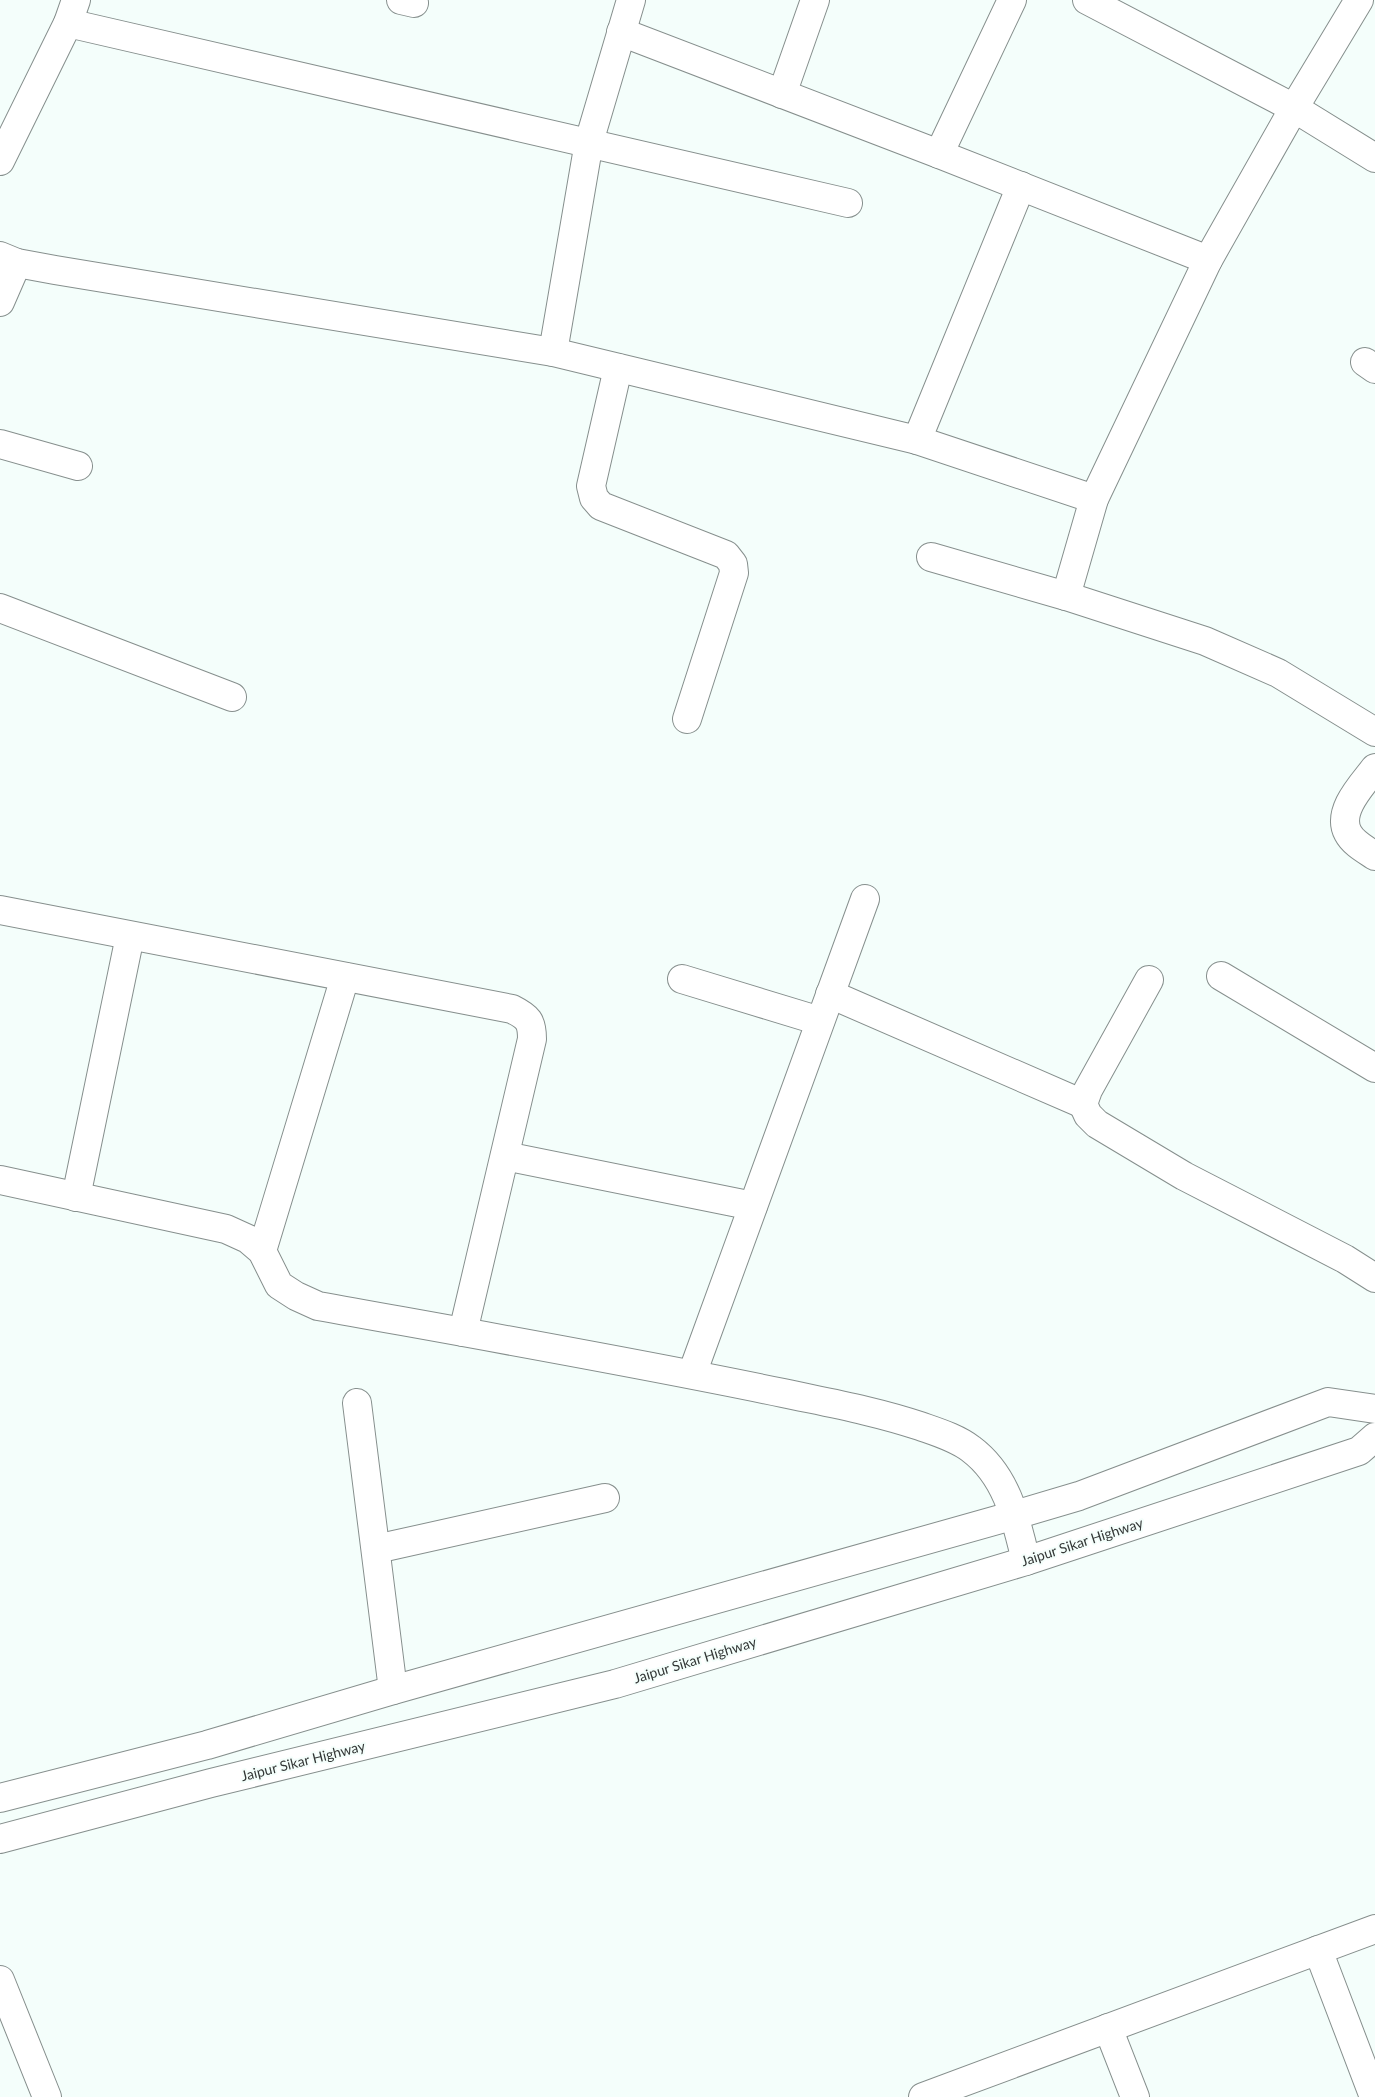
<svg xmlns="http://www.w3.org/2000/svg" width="1375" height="2097" font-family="Lato,sans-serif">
	<rect width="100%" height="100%" fill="#f4fefb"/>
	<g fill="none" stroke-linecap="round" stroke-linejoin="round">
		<g stroke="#868f8d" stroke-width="30">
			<g id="minor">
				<polyline points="401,0 414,3"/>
				<polyline points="1087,0 1294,108 1375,158"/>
				<polyline points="68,23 848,203"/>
				<polyline points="621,32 939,154 1208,260"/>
				<polyline points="782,94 815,0"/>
				<polyline points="939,154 1012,0"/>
				<polyline points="0,161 68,23 76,0"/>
				<polyline points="0,256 17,263 55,270 553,352 917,440 1094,499"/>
				<polyline points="0,302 17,263"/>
				<polyline points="553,352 589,142 631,0"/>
				<polyline points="1365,362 1375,369"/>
				<polyline points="618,368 591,486 594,498 601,506 726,555 733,564 734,573 687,719"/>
				<polyline points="917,440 1021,186"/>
				<polyline points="0,444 78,466"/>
				<polyline points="931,557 1066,596 1205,641 1278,673 1375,732"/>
				<polyline points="1066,596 1094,499 1208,260 1294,108 1359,0"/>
				<polyline points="0,608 232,697"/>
				<path d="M 1375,768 C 1363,784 1336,811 1348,833 C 1353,843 1366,850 1375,856"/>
				<path d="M 0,910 L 512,1009 C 528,1017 532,1021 532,1039 L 463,1332"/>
				<polyline points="1221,976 1375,1068"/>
				<polyline points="682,979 820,1021"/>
				<polyline points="1149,980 1088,1090 1083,1104 1088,1115 1097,1124 1184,1176 1345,1259 1375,1278"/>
				<polyline points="830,994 1083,1104"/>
				<polyline points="505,1156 753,1206"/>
				<path d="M 0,1180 L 226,1229 L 248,1239 L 262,1251 L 279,1285 L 296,1296 L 318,1306 C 473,1334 629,1361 783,1393 C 830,1403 875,1411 920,1426 C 937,1432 957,1438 971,1449 C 1007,1476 1016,1519 1026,1561"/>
				<polyline points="76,1197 130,936"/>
				<polyline points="262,1251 345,977"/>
				<polyline points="692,1374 865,899"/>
				<polyline points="357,1403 393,1690"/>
				<polyline points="376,1549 605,1498"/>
				<polyline points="1318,1950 1374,2097"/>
				<polyline points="0,1980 47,2097"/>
				<polyline points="1108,2028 1135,2097"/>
				<polyline points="923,2097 1375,1929"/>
			</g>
		</g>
		<g stroke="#868f8d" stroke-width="30">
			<g id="major">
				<polyline points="0,1798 207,1745 393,1690 1015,1515 1079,1496 1328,1402 1375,1409"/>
				<polyline points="0,1839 211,1783 615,1684 1026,1561 1359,1451 1375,1437"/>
			</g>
		</g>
		<use href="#minor" stroke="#fff" stroke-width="28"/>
		<use href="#major" stroke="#fff" stroke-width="28"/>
	</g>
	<g text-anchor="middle" stroke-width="4" stroke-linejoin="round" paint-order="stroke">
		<g font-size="14" fill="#333736" stroke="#f4fefb">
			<text transform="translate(1082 1542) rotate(-18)" y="5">Jaipur Sikar Highway</text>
			<text transform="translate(695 1660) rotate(-17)" y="5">Jaipur Sikar Highway</text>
			<text transform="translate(303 1761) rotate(-14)" y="5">Jaipur Sikar Highway</text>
		</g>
	</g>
</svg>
